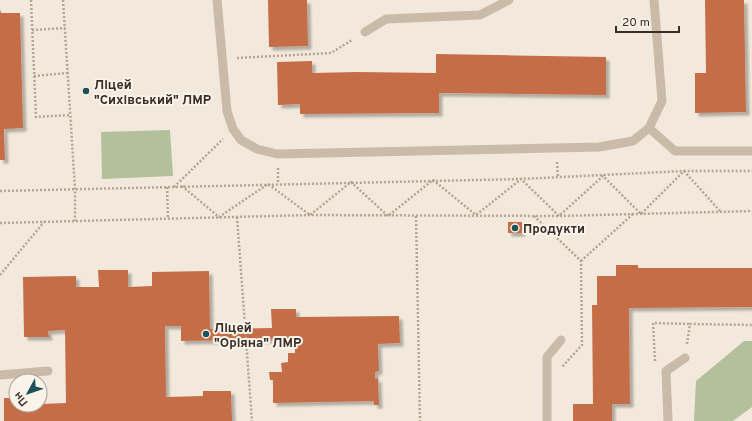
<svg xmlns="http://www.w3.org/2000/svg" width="752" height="421" font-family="Overpass,sans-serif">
	<defs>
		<filter id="shadow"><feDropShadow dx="3.5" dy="3.5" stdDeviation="1" flood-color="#0004"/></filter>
	</defs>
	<rect width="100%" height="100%" fill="#f2e9dc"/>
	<g fill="#b2c19c">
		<polygon points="170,130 173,176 102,179 101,132"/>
		<polygon points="744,341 752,341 752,407 733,421 694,421 696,381"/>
	</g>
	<g fill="#c56d47" filter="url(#shadow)">
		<polygon points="268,0 307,0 308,46 269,47"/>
		<polygon points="705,0 744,0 746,112 695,113 695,73 706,73"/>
		<polygon points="0,9 1,13 20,13 23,128 4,129 5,160 0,160"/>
		<polygon points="436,54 606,57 606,95 439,93 439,113 300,114 300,104 278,105 277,62 312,61 312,73 357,72 436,73"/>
		<rect x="508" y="222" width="14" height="11"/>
		<polygon points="616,265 638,265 638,268 752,268 752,307 629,308 630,404 612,404 612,421 573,421 573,404 593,404 592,305 597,305 597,276 616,276"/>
		<polygon points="98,270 128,270 128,287 152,286 152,272 209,271 210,329 272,328 271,309 296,309 296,317 399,316 400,343 378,344 379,371 375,372 375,379 378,378 379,405 374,405 374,401 273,403 273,380 270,380 269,372 282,372 281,363 288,362 288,353 295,353 295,344 298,344 298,339 181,341 181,326 165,326 166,397 203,396 203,391 231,391 232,421 4,421 4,398 16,398 16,405 66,403 65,330 48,331 49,337 24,337 23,277 76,276 76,287 99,287"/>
	</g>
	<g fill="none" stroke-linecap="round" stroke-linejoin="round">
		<g stroke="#b6a492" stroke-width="2.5" stroke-dasharray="2 2" stroke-linecap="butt">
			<polyline points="31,0 36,117 70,115"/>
			<polyline points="63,0 75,189 75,221"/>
			<polyline points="32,30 65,28"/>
			<polyline points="237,58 331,53 352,40"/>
			<polyline points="34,76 68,73"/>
			<polyline points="557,162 558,177"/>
			<polyline points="278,168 278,184"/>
			<polyline points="182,186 219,217 268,184 310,215 351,182 388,216 433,180 476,215 521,179 559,216 603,176 641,214 684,171 720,211"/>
			<polyline points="167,187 168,219"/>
			<polyline points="174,187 223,139"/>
			<polyline points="0,191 521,179 684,171 752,171"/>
			<polyline points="416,216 420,421"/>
			<polyline points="534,216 581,261 582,345 562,367"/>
			<polyline points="237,217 252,421"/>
			<polyline points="0,223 310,215 559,216 752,211"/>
			<polyline points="581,261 633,214"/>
			<polyline points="0,275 44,222"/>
			<polyline points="687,344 690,324 752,325"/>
			<polyline points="655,361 653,323 690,324"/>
		</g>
		<g stroke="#cabaa8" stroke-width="9">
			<polyline points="217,0 227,111 233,129 241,140 257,149 277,154 599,147 633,141 649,128 662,101 654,0"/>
			<polyline points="365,32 386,19 480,15 509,0"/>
			<polyline points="649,128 675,151 752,151"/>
			<polyline points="0,375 48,371"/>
			<polyline points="547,421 547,357 561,340"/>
			<polyline points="668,421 666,371 685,358"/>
		</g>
	</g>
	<g fill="#1e5158" stroke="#f9f3e9" stroke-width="1.5">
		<circle cx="86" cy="91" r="4"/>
		<circle cx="515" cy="228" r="4"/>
		<circle cx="206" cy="334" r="4"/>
	</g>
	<g text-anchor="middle" stroke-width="4" stroke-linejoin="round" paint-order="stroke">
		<g font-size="13" font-weight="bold" fill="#372e28" stroke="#f9f3e9" text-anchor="start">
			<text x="94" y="89">Ліцей<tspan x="94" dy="15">"Сихівський" ЛМР</tspan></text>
			<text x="523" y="233">Продукти</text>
			<text x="214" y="332">Ліцей<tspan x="214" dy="15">"Оріяна" ЛМР</tspan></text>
		</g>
	</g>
	<g transform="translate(28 393) rotate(230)"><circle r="19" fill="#f9f3e9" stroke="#aba49c"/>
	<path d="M0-3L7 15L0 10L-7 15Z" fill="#1e5158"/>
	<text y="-6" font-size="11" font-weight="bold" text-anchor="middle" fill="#372e28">Пн</text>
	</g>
	<path d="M616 26v6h63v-6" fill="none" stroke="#372e28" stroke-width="2"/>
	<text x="622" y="26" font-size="12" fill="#372e28" stroke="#f9f3e9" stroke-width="3" paint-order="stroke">20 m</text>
</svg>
